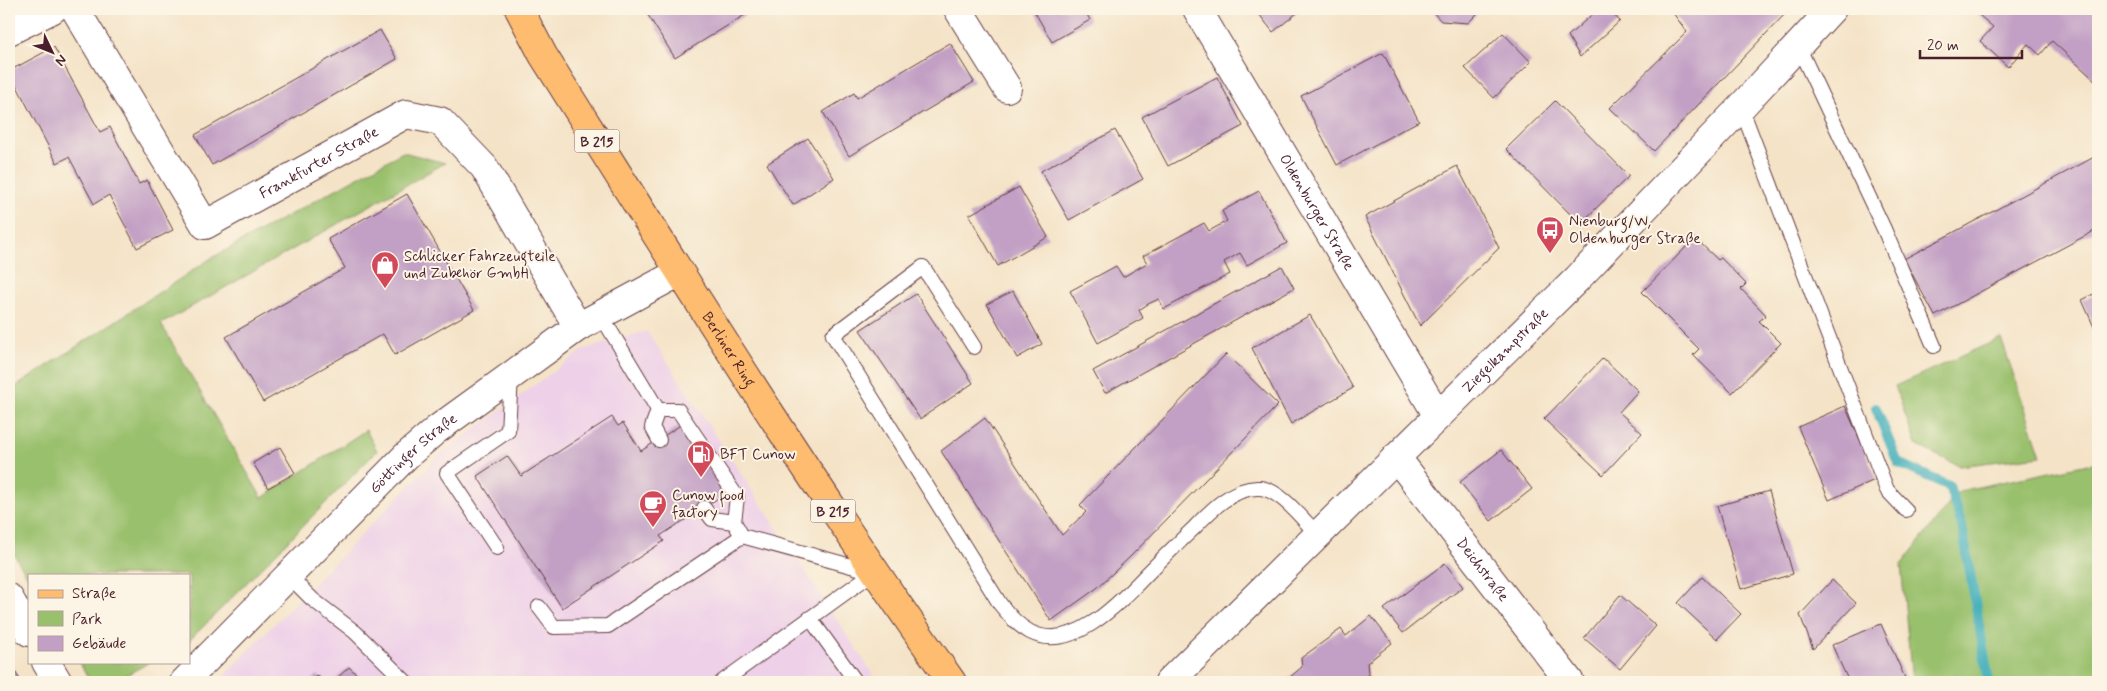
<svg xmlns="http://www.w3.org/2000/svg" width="2107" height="691" font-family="Mynerve,sans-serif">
	<rect width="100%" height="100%" fill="#fcf5e5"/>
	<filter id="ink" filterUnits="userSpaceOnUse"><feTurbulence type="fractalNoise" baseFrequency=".02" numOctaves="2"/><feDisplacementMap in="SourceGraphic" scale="10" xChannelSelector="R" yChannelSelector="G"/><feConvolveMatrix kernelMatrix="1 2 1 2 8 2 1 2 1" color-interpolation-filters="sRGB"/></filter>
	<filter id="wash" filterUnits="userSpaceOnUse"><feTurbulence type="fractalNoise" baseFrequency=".0096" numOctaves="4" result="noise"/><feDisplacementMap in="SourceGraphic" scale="20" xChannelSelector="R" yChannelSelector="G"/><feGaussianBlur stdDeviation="1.12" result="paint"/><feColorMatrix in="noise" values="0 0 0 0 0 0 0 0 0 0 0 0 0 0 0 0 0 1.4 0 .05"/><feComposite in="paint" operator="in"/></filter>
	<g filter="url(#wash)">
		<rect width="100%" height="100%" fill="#f4e3c7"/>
		<polygon fill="#eed0e8" points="647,331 878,682 218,682 439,455 583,350"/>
		<g fill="#99c06c" stroke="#72704c">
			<polygon points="403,152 445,163 161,324 262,498 366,430 377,451 189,641 189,575 29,575 29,579 9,546 9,391 210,259"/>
			<polygon points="2001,338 2041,456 1959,466 1916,445 1895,386"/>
			<polygon points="2098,462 2098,682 1912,682 1901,565 1959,491"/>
			<polygon points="79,662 150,662 114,682 90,681"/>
		</g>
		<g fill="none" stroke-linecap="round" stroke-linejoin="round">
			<polyline stroke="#3eadb9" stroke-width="10" points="1876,408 1898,463 1949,486 1962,526 1989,682"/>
		</g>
		<g id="blocks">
			<g fill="#c2a0c5">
				<polygon points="651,9 673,9 676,13 682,9 745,9 748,13 675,58 646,12"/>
				<polygon points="1033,9 1084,9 1090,20 1052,42"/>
				<polygon points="1255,9 1302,9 1273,32"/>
				<polygon points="1430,9 1482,9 1468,23 1441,21"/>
				<polygon points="1598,9 1607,9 1620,21 1580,57 1568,36"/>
				<polygon points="1670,9 1709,9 1713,12 1716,9 1779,9 1785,14 1654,151 1610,108 1687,32"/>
				<polygon points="1972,9 2098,9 2098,83 2052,41 2040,55 2028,44 2008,67 1980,41 1993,27"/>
				<polygon points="380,30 397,59 212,165 195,135"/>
				<polygon points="1503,33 1531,62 1494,98 1465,68"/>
				<polygon points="950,43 974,82 849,156 823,112 854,93 857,98"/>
				<polygon points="54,47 100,132 110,127 139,184 147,180 173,230 137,248 109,195 94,204 69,157 57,163 9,71"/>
				<polygon points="1383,53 1419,121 1337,165 1301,96"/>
				<polygon points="1217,77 1243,126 1168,166 1142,117"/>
				<polygon points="1555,101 1629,176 1580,224 1506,149"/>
				<polygon points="1115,130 1143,179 1069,220 1041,171"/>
				<polygon points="808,138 834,178 793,205 767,164"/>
				<polygon points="2098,155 2098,229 1935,316 1904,259"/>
				<polygon points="1457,166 1499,248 1420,326 1365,217"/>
				<polygon points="1019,187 1048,237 998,266 969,215"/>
				<polygon points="1259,191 1287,243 1247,265 1240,253 1224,262 1230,274 1164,309 1159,299 1148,304 1139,310 1143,318 1098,343 1070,291 1116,266 1123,277 1147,263 1143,256 1204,223 1209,231 1227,221 1222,211"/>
				<polygon points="407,194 474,310 395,355 383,334 263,402 226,337 345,268 328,239"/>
				<polygon points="1695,238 1718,260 1721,258 1746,284 1741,289 1766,315 1759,321 1781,343 1732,393 1693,355 1699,349 1642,292"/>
				<polygon points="1282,266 1294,288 1105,393 1093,371"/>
				<polygon points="1013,291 1042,344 1017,358 987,304"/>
				<polygon points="2098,292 2098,336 2082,300"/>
				<polygon points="916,294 973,383 920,419 860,330"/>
				<polygon points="1310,315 1353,388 1291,424 1252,348"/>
				<polygon points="1226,354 1278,405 1131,556 1097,588 1051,621 941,451 985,418 1062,535 1086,512 1080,505"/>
				<polygon points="1603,358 1638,391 1619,412 1642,433 1603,475 1544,419"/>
				<polygon points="1845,406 1877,479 1829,500 1798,427"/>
				<polygon points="612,417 618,426 623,423 641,451 682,424 726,493 660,536 664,541 562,608 477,476 507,456 521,476"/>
				<polygon points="280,447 295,473 268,488 253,463"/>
				<polygon points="1501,450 1532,489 1491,521 1460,482"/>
				<polygon points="1769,491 1793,574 1741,589 1717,506"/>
				<polygon points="1445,563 1463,587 1403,633 1384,609"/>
				<polygon points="1702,577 1741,614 1717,639 1678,603"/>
				<polygon points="1832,580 1856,603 1813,649 1800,615"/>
				<polygon points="1620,595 1656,626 1620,669 1584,638"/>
				<polygon points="1371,616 1392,643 1367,663 1369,682 1284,682 1302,667 1301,658 1341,629 1346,636"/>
				<polygon points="1881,624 1905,678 1896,682 1849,682 1832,645"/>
				<polygon points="9,661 21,682 9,682"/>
				<polygon points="349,667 365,682 333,682"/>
				<polygon points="317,675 325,682 310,682"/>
			</g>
		</g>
	</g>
	<g filter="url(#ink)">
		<use href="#blocks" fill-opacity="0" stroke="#643c42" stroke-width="1"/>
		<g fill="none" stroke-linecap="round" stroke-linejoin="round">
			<g stroke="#643c42" stroke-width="16">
				<g id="lane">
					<polyline points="1798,46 1884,229 1934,346"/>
					<polyline points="1741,107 1887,490 1906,510"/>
					<polyline points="601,315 658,410"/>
					<path d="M 974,347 L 923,267 L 833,335 L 1000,604 C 1009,615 1017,625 1030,632 C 1073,654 1121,601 1148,573 C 1163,558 1178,543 1194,528 C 1210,511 1234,486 1260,488 C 1281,490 1303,520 1318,535"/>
					<polyline points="658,410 678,410 737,497 734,522 742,536 873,572"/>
					<polyline points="658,410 652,427 659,440"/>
					<polyline points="704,508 712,519 734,522"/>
					<polyline points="497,548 447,473 508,431 511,376"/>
					<polyline points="288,575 312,599 355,632 406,682"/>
					<polyline points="539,607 554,627 608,626 742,536"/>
					<polyline points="810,618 856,682"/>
					<polyline points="722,682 874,572"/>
				</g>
			</g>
			<g stroke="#643c42" stroke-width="30">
				<g id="street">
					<path id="s1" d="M 75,9 L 205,225 L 406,114 L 440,121 L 484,167 L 578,327"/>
					<polyline points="958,9 1007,88"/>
					<path id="s2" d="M 1197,9 L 1438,416"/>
					<polyline points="9,31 53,9"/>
					<path id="s3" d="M 1396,457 L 1570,682"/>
					<polyline points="9,598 29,632"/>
					<polyline points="46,662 58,682"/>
					<path id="s4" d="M 184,682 L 406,456 L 436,430 L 578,327 L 680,272"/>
					<path id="s5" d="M 1169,682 L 1577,279 L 1741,107 L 1832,9"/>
				</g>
			</g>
			<g stroke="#643c42" stroke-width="30">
				<g id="primary">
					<path id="s6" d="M 519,9 L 543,55 C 676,266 807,478 952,682"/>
				</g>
			</g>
			<use href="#lane" stroke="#fff" stroke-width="14"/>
			<use href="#street" stroke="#fff" stroke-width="28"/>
			<use href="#primary" stroke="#fdbc6f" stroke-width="28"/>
		</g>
	</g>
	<defs>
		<g id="bus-pin" transform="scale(1.4375)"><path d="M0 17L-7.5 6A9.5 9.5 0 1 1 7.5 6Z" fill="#d1495b" stroke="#fcf5e5"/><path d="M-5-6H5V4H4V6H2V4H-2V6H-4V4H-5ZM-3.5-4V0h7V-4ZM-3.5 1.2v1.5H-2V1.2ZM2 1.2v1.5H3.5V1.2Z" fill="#fff"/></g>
		<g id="shop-pin" transform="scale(1.4375)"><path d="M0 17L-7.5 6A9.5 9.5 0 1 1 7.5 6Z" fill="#d1495b" stroke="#fcf5e5"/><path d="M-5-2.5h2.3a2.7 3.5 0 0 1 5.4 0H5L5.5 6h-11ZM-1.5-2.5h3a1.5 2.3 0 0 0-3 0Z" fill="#fff"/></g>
		<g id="fuel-pin" transform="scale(1.4375)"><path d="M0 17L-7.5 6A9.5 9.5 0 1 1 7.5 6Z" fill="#d1495b" stroke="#fcf5e5"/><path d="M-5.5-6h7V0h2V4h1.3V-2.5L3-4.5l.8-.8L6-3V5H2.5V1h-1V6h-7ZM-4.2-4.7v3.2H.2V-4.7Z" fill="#fff"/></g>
		<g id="cafe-pin" transform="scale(1.4375)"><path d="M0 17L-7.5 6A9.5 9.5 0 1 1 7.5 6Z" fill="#d1495b" stroke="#fcf5e5"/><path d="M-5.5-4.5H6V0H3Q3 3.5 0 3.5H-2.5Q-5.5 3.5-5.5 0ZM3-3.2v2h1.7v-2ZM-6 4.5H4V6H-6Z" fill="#fff"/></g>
	</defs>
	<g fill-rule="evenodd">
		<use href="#bus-pin" x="1550" y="230"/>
		<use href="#shop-pin" x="385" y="265"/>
		<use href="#fuel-pin" x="701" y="454"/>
		<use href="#cafe-pin" x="653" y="504"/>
	</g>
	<g text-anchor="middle" stroke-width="4" stroke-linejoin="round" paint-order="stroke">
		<g fill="#fcf5e5" stroke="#7f5f63" stroke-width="1">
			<rect x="574.5" y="129.5" width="45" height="23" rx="4"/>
			<rect x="810.5" y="499.5" width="45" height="23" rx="4"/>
		</g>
		<g font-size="14" font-weight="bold" fill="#4a1f2b">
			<text x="597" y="146">B 215</text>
			<text x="833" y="516">B 215</text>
		</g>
		<g font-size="15" fill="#4a1f2b" stroke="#fcf5e5">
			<text dy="5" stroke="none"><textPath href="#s1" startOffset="382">Frankfurter Straße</textPath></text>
			<text dy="5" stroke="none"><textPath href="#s2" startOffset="236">Oldenburger Straße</textPath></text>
			<text dy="5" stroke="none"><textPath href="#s6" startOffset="400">Berliner Ring</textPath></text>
			<text dy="5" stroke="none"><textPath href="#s5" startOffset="472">Ziegelkampstraße</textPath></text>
			<text dy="5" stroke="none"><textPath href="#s4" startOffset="324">Göttinger Straße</textPath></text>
			<text dy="5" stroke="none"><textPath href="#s3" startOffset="142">Deichstraße</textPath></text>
		</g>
		<g font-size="15" fill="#4a1f2b" stroke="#fcf5e5" text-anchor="start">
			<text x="1569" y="226">Nienburg/W,<tspan x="1569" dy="17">Oldenburger Straße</tspan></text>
			<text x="404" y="261">Schlicker Fahrzeugteile<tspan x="404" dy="17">und Zubehör GmbH</tspan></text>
			<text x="720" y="459">BFT Cunow</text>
			<text x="672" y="500">Cunow food<tspan x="672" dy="17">factory</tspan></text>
		</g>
	</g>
	<rect width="2107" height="691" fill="none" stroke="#fcf5e5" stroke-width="30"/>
	<rect x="28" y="574" width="162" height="90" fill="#fcf5e5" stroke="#b59f9b"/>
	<rect x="38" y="590" width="25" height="8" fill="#fdbc6f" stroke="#b59f9b"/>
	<text x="72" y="598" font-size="15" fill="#4a1f2b">Straße</text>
	<rect x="38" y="611" width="25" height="15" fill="#99c06c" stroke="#b59f9b"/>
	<text x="72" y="624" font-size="15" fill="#4a1f2b">Park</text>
	<rect x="38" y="636" width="25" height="15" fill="#c2a0c5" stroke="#b59f9b"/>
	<text x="72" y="648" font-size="15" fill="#4a1f2b">Gebäude</text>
	<g transform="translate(52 52) rotate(133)" stroke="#fcf5e5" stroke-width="4" paint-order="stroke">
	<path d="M0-4L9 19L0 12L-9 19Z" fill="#4a1f2b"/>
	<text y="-8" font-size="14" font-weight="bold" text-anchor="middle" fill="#4a1f2b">N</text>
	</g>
	<path d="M1920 50v8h102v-8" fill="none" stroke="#4a1f2b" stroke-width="2.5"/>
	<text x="1927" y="50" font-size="15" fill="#4a1f2b" stroke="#fcf5e5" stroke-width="4" paint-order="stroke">20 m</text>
</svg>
